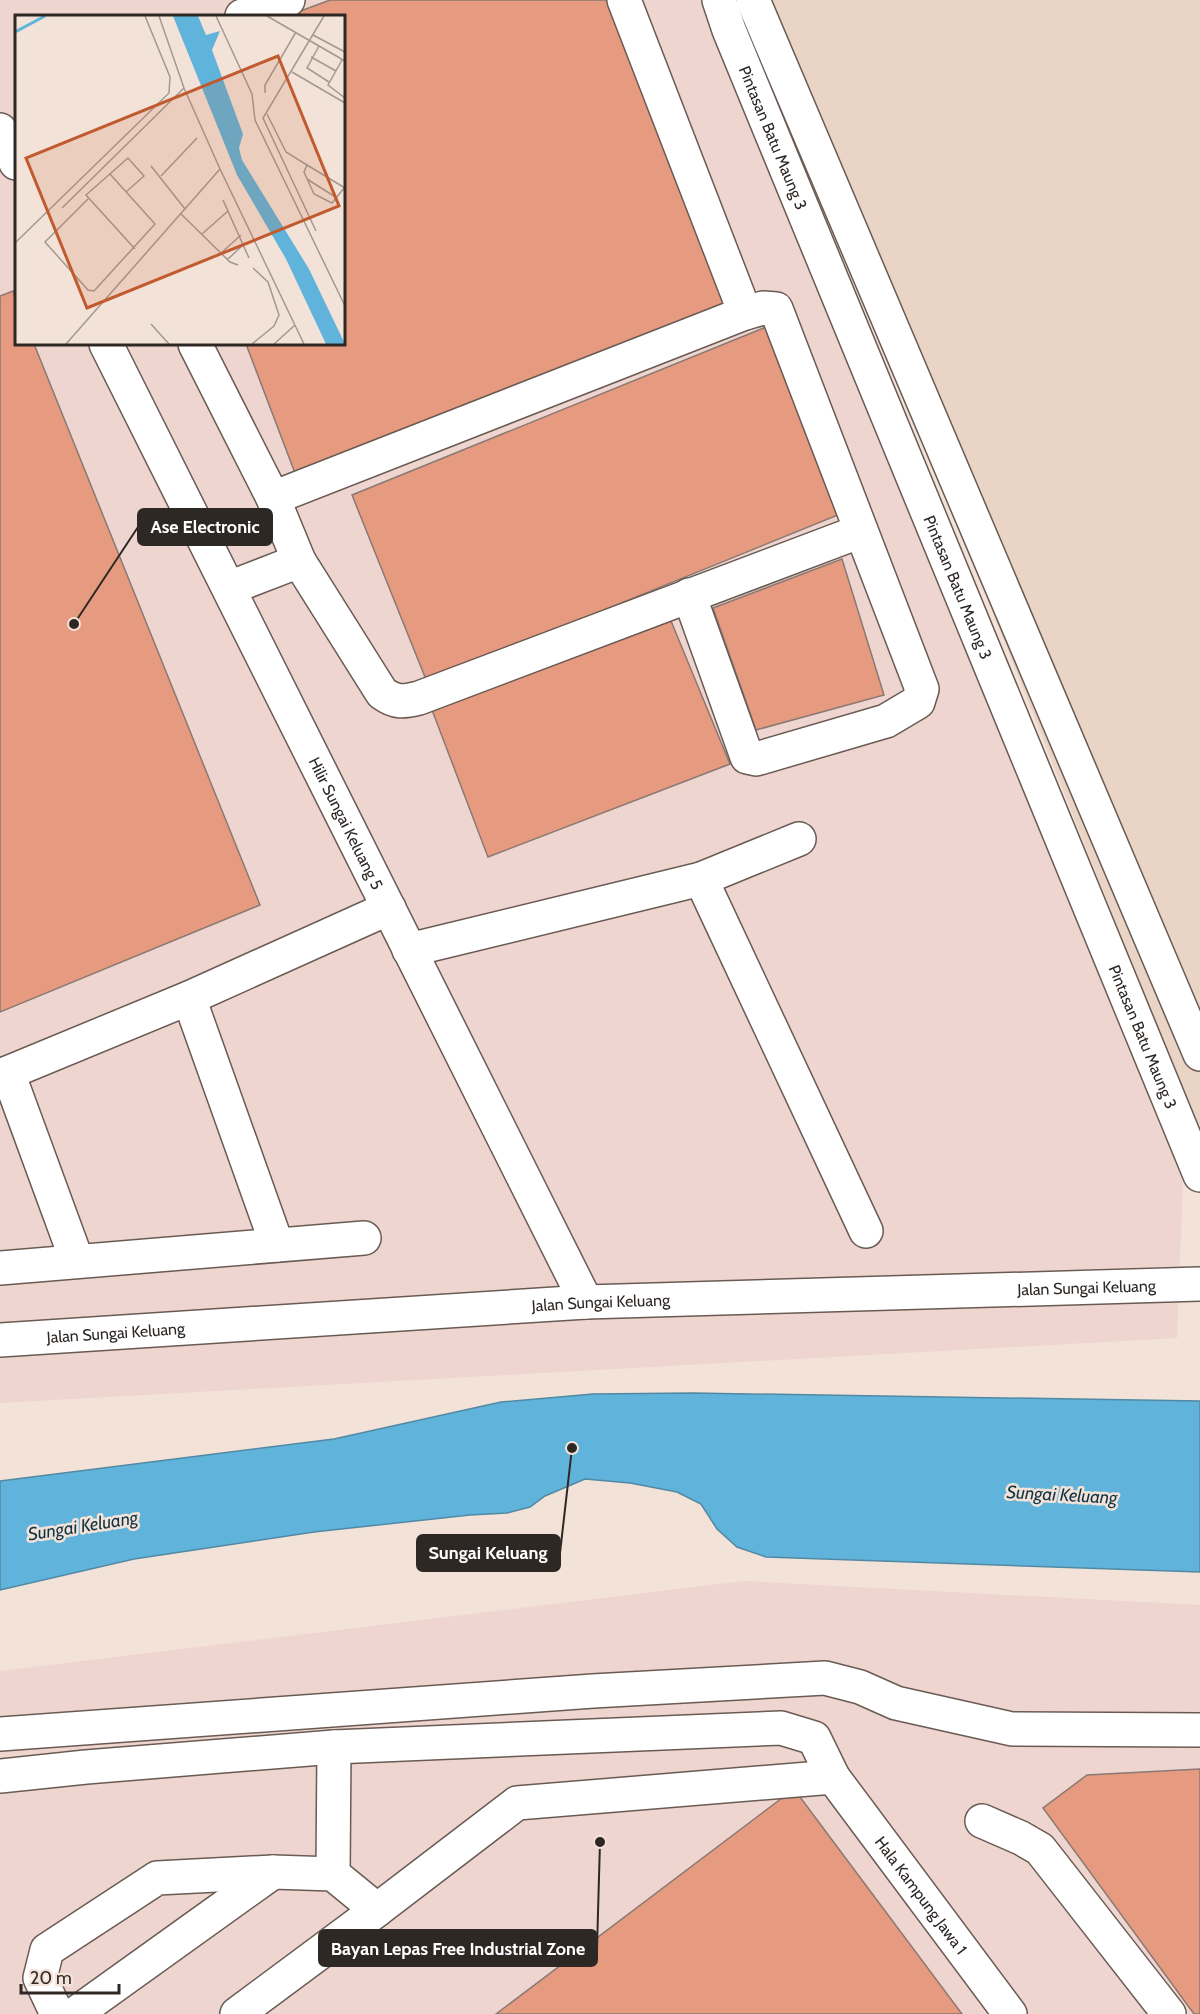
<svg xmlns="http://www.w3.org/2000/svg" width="1200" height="2014" font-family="Cabin,sans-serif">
	<rect width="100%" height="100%" fill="#f3e2d8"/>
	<polygon fill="#ead4c6" points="740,0 1200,0 1200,1125 1188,1106 971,557"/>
	<g fill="#efd5cf" fill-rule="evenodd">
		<path d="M 0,0 L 716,0 L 1183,1182 L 1177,1338 L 0,1403 ZM 16,16 L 344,16 L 344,344 L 16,344 Z"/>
		<polygon points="743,1581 1200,1605 1200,2014 0,2014 0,1671"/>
	</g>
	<polygon fill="#60b3da" stroke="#5189a4" stroke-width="1.5" points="692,1393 1200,1401 1200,1572 766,1557 737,1547 717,1529 701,1504 677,1492 630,1483 585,1479 545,1496 530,1507 507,1513 470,1515 314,1532 134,1559 0,1590 0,1481 334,1439 501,1402 593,1394"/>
	<g fill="#e69b80" stroke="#8a7973" stroke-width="1.5">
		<polygon points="330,0 613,0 731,315 298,481 246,344 344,344 344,16 287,16"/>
		<polygon points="13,291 16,300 16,344 34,344 260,905 0,1012 0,296"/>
		<polygon points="776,323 850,510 427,682 352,495"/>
		<polygon points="842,559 884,695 756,730 713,608"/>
		<polygon points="671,621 730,764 488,857 432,710"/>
		<polygon points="1200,1769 1200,2014 1194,2014 1043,1808 1087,1775"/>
		<polygon points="794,1789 962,2014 496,2014"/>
	</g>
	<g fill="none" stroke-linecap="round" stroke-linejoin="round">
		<g stroke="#695b53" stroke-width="36">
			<g id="minor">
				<polyline points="624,0 745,313"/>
				<path id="s1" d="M 719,0 L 729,30 L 1200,1175"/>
				<polyline points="753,0 1200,1054"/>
				<polyline points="242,16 288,0"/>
				<polyline points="0,130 16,163"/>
				<path id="s2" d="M 106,344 L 586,1302"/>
				<path d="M 195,344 L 273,498 L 299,561 L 382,693 C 396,703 403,702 419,698 L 861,531"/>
				<polyline points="273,498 745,313 763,308 776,309 922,689 918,702 886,721 756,759 747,757 689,595"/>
				<polyline points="229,588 299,561"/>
				<polyline points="701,879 866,1231"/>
				<polyline points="409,950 701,879 799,839"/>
				<polyline points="189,998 277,1245"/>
				<polyline points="8,1073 77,1261"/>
				<polyline points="0,1076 189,998 389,908"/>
				<polyline points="0,1268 364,1238"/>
				<path id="s3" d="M 0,1340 L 586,1302 L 1200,1284"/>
				<polyline points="0,1734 593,1691 825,1678 860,1687 896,1703 1012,1729 1200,1730"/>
				<path id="s4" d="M 0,1776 L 86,1767 L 334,1747 L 781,1728 L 814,1738 L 833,1777 L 1010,2014"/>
				<polyline points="982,1821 1021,1838 1040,1849 1169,2014"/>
				<polyline points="333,1874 334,1747"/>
				<polyline points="57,2014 40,1978 47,1950 157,1878 273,1872 333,1874 377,1910 517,1803 833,1777"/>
				<polyline points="75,2014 273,1872"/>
				<polyline points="237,2014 377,1910"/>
			</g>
		</g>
		<use href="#minor" stroke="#fff" stroke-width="33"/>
	</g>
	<g text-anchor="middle" stroke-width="5" stroke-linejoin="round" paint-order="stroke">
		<g font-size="16" fill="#2e2825" stroke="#f3e2d8">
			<text dy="6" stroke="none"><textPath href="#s1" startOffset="148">Pintasan Batu Maung 3</textPath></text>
			<text dy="6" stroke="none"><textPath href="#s1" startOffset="634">Pintasan Batu Maung 3</textPath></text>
			<text dy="6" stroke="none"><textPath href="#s2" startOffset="536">Hilir Sungai Keluang 5</textPath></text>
			<text dy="6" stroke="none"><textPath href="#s1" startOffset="1120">Pintasan Batu Maung 3</textPath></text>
			<text dy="6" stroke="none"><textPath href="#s3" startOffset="1088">Jalan Sungai Keluang</textPath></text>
			<text dy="6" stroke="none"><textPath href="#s3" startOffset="602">Jalan Sungai Keluang</textPath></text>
			<text dy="6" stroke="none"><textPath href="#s3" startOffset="116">Jalan Sungai Keluang</textPath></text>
			<text dy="6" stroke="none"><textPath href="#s4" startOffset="1008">Hala Kampung Jawa 1</textPath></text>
		</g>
		<g font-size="18" font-style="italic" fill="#0f3546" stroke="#f3e2d8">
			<text transform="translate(1062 1495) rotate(3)" y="6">Sungai Keluang</text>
			<text transform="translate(83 1526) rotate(-9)" y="6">Sungai Keluang</text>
		</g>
	</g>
	<g transform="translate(15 15)">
		<rect width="330" height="330" fill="#f3e2d8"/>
		<path d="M 158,1 L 183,1 L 191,20 L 205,16 L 197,35 L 228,119 L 224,133 L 227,145 L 294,254 L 330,329 L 311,329 L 271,244 L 222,160 Z" fill="#60b3da"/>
		<path fill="none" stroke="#60b3da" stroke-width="3" d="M 0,17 L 30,1"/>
		<path fill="none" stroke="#a49890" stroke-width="1.5" d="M 144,1 L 169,73 L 205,154 L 289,329M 201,1 L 237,79 L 240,105 L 330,291M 252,1 L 330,46M 298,20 L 330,37M 304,31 L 292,53 L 314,67M 296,42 L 321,56M 327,45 L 313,70 L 330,83M 277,57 L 330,88M 250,78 L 250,70 L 281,17M 252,99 L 271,137 L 292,150 L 289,157 L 299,179 L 317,188 L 330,172M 292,150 L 330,173M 136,151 L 170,194M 146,161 L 182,123M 292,164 L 322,183M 111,177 L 129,161 L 113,143 L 71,180 L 120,234M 73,184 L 30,227 L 73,275 L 79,276 L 140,209 L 95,159M 208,185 L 234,243M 47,193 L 169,73M 166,199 L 215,247 L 223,250M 301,216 L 248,103 L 309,1M 187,219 L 213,196M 0,228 L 154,78 L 155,62 L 130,1M 206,238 L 226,220M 212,245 L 230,228M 136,309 L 154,329M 51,329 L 205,154M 237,329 L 259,311 L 264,300 L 253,267 L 238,253M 259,329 L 280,310"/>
		<path fill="#c15b2f" fill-opacity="0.15" stroke="#c15b2f" stroke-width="3" d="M 263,41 L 324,191 L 72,293 L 11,143 Z"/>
		<rect width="330" height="330" fill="none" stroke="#2e2825" stroke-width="3"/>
	</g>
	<path fill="none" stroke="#2e2825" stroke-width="2" d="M74 624L138 527M572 1448L560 1553M600 1842L597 1948"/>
	<g fill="#2e2825" stroke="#f3e2d8" stroke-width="2">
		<circle cx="74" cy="624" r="6"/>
		<circle cx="572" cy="1448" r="6"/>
		<circle cx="600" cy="1842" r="6"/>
	</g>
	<g fill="#2e2825" stroke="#2e2825" stroke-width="2">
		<rect x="138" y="509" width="134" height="36" rx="6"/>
		<rect x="417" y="1535" width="143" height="36" rx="6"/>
		<rect x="319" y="1930" width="278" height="36" rx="6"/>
	</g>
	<g font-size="18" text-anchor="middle" font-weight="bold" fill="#fff">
		<text x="205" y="533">Ase Electronic</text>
		<text x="488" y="1559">Sungai Keluang</text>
		<text x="458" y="1955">Bayan Lepas Free Industrial Zone</text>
	</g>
	<path d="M21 1984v9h98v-9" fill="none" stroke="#2e2825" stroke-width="3"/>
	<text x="30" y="1984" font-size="18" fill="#2e2825" stroke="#f3e2d8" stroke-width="4.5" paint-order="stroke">20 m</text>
</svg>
